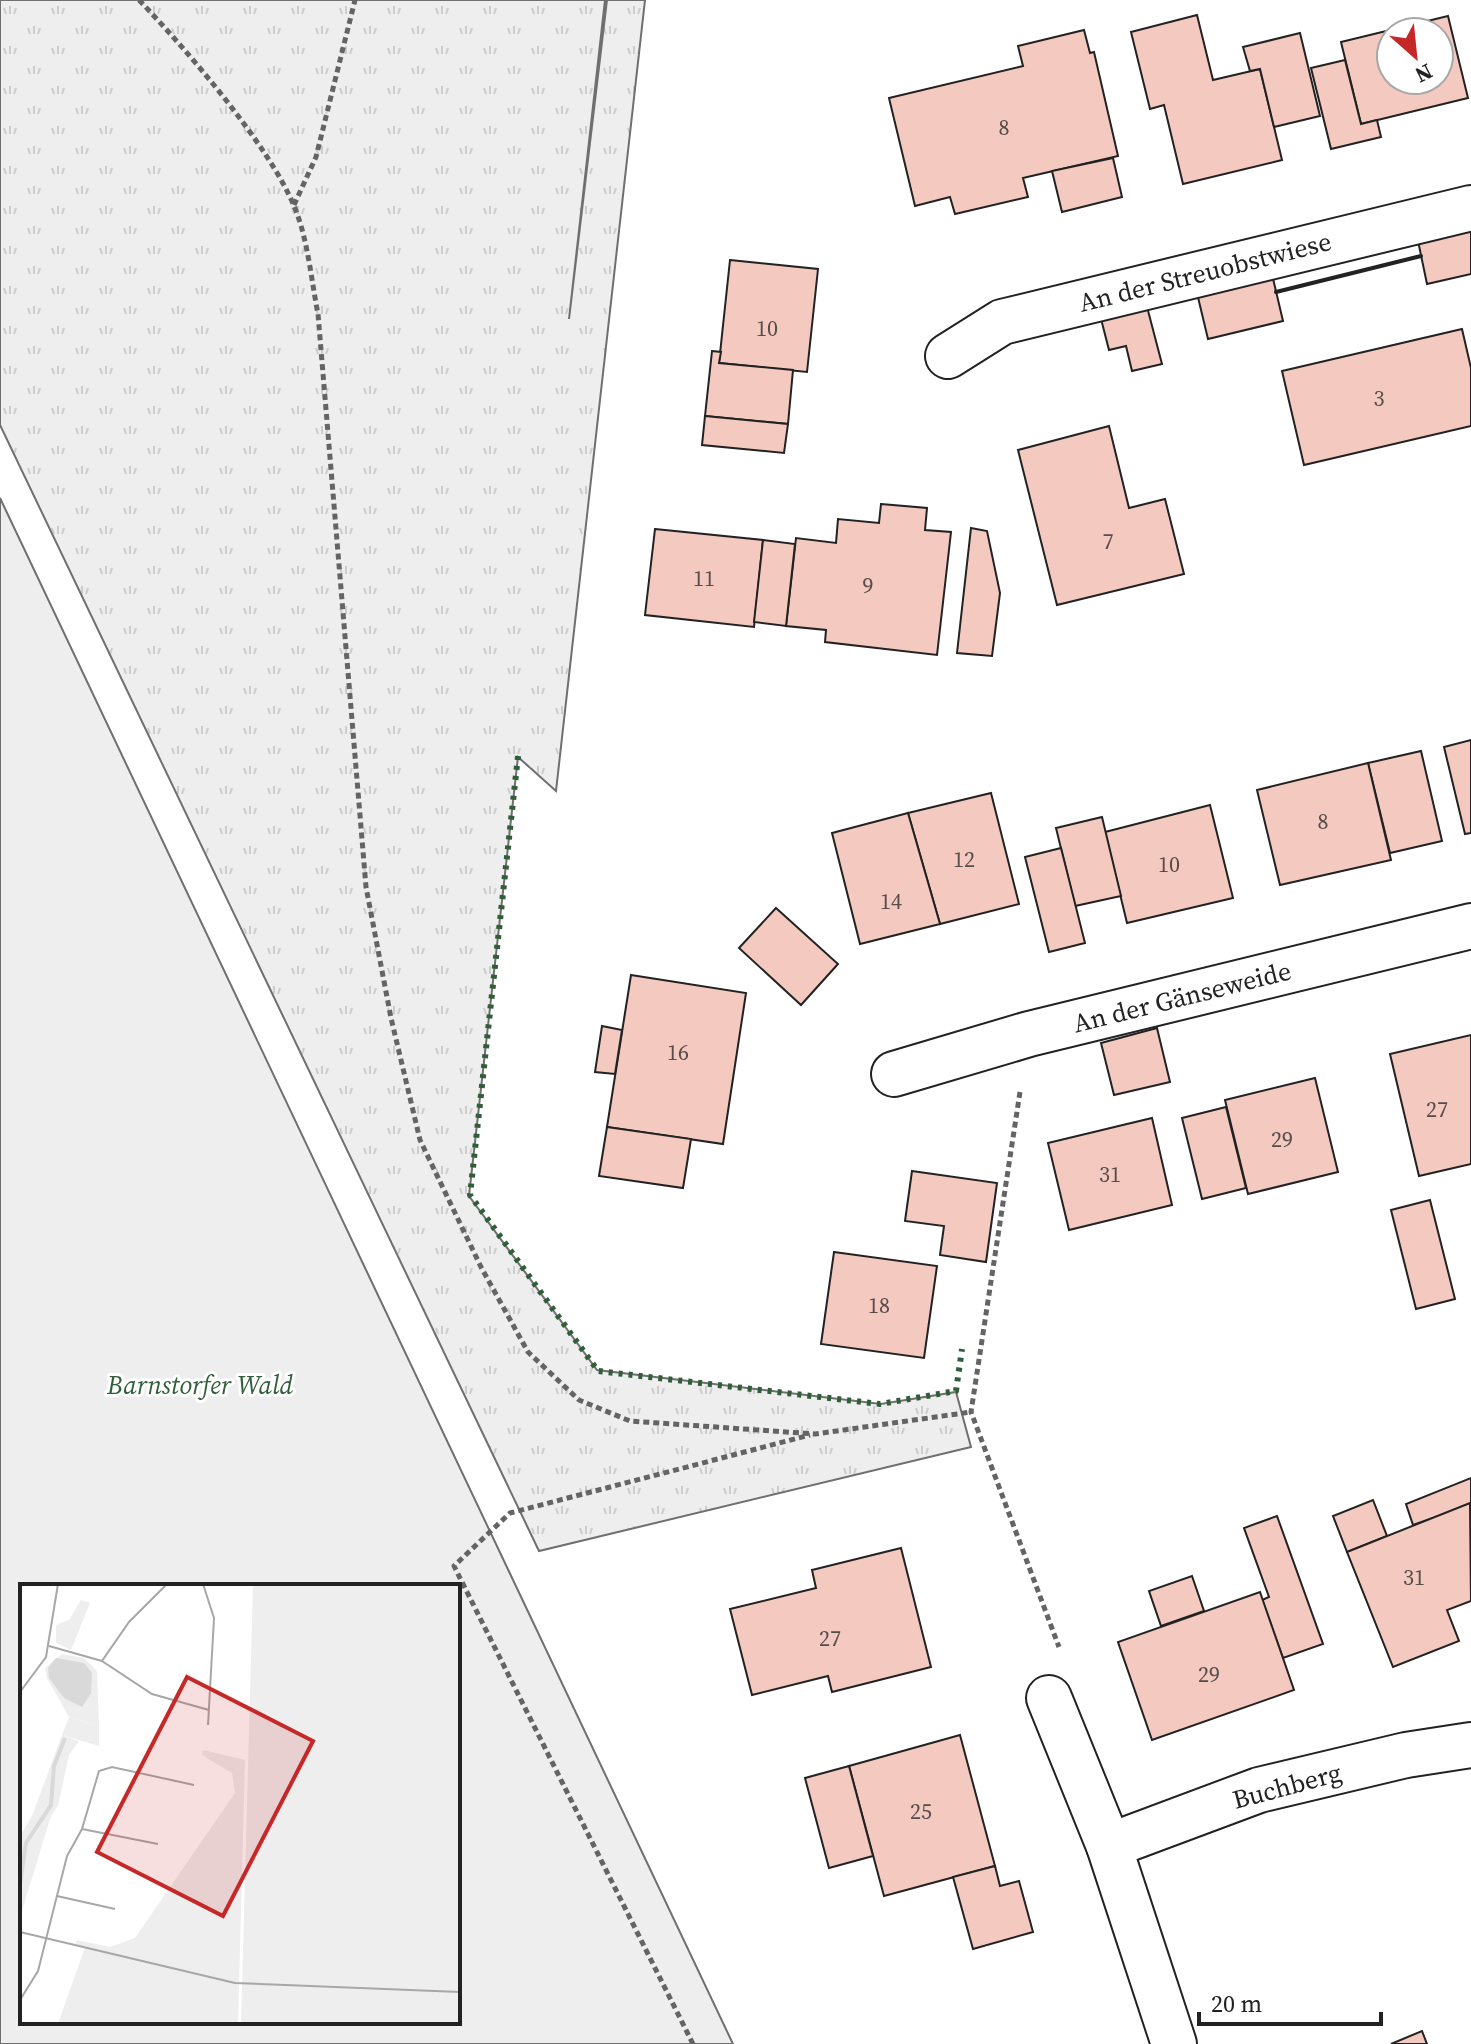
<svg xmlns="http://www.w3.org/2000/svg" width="1471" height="2044" font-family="'Source Serif 4',serif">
	<defs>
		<pattern id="grass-tufts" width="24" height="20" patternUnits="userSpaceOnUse" patternTransform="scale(2)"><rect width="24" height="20" fill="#eee"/><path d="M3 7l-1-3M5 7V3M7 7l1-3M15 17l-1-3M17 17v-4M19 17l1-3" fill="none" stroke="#ccc"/></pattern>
	</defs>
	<rect width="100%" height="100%" fill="#fff"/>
	<polygon fill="url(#grass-tufts)" stroke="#6f6f6f" stroke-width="2" points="0,0 605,0 569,319 607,0 645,0 556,791 518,757 469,1196 597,1370 881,1404 956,1392 971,1447 539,1551 0,425"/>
	<path fill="#eee" stroke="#6f6f6f" stroke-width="2" fill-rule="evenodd" d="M 0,498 L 733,2044 L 0,2044 ZM 22,1586 L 458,1586 L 458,2022 L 22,2022 Z"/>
	<g fill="#f3c9c0" stroke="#222" stroke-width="2" fill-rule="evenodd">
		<polygon points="1197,15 1213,80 1260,69 1282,160 1183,184 1164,105 1150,109 1131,32"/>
		<path d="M 1448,16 L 1468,98 L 1361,124 L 1341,42 ZM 1391,32 L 1439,32 L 1439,80 L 1391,80 Z"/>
		<polygon points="1084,30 1090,53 1094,52 1118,156 1023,178 1028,197 955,214 950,197 915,206 889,98 1023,66 1018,46"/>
		<polygon points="1300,33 1320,116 1274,127 1260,69 1250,71 1243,47"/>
		<polygon points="1345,60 1361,124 1377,120 1381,137 1331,149 1311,68"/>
		<polygon points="1113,158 1122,197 1062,212 1052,171"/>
		<polygon points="1471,224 1471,274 1427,284 1417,236"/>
		<polygon points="730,260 818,269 807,372 719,363"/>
		<polygon points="1271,270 1283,321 1208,339 1196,289"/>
		<polygon points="1146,303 1162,364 1132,371 1126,346 1109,350 1100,315"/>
		<polygon points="1462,329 1471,368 1471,426 1304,465 1282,371"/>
		<polygon points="712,351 721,352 719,363 793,370 788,424 705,416"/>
		<polygon points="705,416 788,424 784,453 702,445"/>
		<polygon points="1109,426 1129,508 1165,499 1184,574 1057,605 1018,450"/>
		<polygon points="881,504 927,508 925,530 951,532 937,655 825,642 826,630 786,626 796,538 836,543 838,519 879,523"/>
		<polygon points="971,528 987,531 1000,593 992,656 957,653"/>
		<polygon points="655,529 763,540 754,627 645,615"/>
		<polygon points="763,540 795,544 786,626 754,622"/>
		<polygon points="1471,740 1471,833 1465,834 1444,747"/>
		<polygon points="1421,751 1442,841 1390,853 1368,763"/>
		<polygon points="1368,763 1391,860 1280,885 1257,790"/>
		<polygon points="991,793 1019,904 940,924 908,813"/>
		<polygon points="1210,805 1233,898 1127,923 1105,832"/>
		<polygon points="908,813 940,924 860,944 832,833"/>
		<polygon points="1102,817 1121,896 1075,906 1056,828"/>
		<polygon points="1061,848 1085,943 1049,952 1025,857"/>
		<polygon points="776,908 838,964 801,1005 739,948"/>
		<polygon points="631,975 746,993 723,1144 607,1127"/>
		<polygon points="602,1026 622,1030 615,1074 595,1072"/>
		<polygon points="1157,1028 1170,1082 1114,1095 1101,1043"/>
		<polygon points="1471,1035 1471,1164 1419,1176 1390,1054"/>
		<polygon points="1315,1078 1338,1172 1248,1194 1225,1100"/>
		<polygon points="1226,1107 1246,1188 1202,1199 1182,1118"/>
		<polygon points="1152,1118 1172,1205 1069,1230 1048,1143"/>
		<polygon points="607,1127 691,1139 683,1188 599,1176"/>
		<polygon points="912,1171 997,1183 986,1262 940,1255 944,1226 905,1221"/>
		<polygon points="1430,1200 1455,1299 1416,1309 1391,1210"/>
		<polygon points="834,1252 937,1266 924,1358 821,1344"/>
		<polygon points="1471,1478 1471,1505 1413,1525 1406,1504"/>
		<polygon points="1373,1500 1387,1536 1347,1552 1333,1516"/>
		<polygon points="1470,1503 1471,1601 1447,1610 1459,1641 1393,1667 1347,1552"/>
		<polygon points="1277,1516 1323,1644 1283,1658 1262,1600 1269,1597 1244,1528"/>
		<polygon points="901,1548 931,1667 832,1692 828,1676 752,1695 730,1609 816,1588 812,1570"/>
		<polygon points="1192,1576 1204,1611 1161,1626 1149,1591"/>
		<polygon points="1260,1592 1294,1690 1152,1740 1118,1642"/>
		<polygon points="960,1735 995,1866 884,1896 849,1766"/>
		<polygon points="849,1766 873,1856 829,1868 805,1778"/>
		<polygon points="995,1866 1000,1886 1019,1881 1033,1932 973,1949 953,1877"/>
		<polygon points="1422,2031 1427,2044 1391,2044"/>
	</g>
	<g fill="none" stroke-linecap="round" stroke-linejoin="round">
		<g stroke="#222" stroke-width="48">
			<g id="minor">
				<polyline points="948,356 1002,322 1471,208"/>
				<polyline points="894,1074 1029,1034 1471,926"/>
				<polyline points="1049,1698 1109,1846 1174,2044"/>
				<polyline points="1109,1846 1259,1790 1406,1755 1471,1745"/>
			</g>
		</g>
		<g stroke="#646464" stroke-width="5" stroke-dasharray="6 4" stroke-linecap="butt">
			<path d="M 139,0 C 185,48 269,145 294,206 C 308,239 311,279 318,314 L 366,887 L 391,1018 L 420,1140 L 481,1267 L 528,1352 L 579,1400 L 630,1421 L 815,1434 L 971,1412"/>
			<polyline points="294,205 316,157 355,0"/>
			<polyline points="1020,1092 971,1412 1059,1647"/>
			<polyline points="693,2044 454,1566 510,1513 810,1435"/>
		</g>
		<use href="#minor" stroke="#fff" stroke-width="44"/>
		<polyline stroke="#2f5e38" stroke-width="6" stroke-dasharray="4 6" stroke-linecap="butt" points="518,756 470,1195 598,1371 880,1404 956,1391 962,1349"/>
		<polyline stroke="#222" stroke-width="4" points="1276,292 1421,256"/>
	</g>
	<g text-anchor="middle" stroke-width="6" stroke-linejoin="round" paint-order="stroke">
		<g font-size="22" fill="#564c4a">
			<text x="1004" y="135">8</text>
			<text x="767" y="336">10</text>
			<text x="1379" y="406">3</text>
			<text x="1108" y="549">7</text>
			<text x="704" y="586">11</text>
			<text x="868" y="593">9</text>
			<text x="1323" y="829">8</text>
			<text x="964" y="867">12</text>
			<text x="1169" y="872">10</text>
			<text x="891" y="909">14</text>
			<text x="678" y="1060">16</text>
			<text x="1437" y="1117">27</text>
			<text x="1282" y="1147">29</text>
			<text x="1110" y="1182">31</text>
			<text x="879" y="1313">18</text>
			<text x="1414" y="1585">31</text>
			<text x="830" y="1646">27</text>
			<text x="1209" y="1682">29</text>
			<text x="921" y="1819">25</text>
		</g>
		<g font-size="26" fill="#222" stroke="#fff">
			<text transform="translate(1205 272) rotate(-14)" y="9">An der Streuobstwiese</text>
			<text transform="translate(1182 997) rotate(-14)" y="9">An der Gänseweide</text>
			<text transform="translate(1287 1786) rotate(-15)" y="9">Buchberg</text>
		</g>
		<g font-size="26" font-style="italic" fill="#2f5e38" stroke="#fff">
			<text x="200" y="1394">Barnstorfer Wald</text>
		</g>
	</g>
	<g transform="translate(20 1584)">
		<rect width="440" height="440" fill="#fff"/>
		<path d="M 49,133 L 79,142 L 79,162 L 42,151 ZM 183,166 L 225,176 L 218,440 L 38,440 L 65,363 L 55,360 L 57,356 L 90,363 L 115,354 L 215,209 L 212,189 L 182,171 ZM 24,230 L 31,232 L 0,333 L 0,252 L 12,232 Z" fill="#eee"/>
		<path d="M 42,70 L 64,74 L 77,87 L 79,142 L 49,133 L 27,94 L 25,84 ZM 42,151 L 59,157 L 49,171 L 38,222 L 31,232 L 12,232 Z" fill="#eee"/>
		<path d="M 233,0 L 440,0 L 440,440 L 221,440 ZM 61,16 L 70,19 L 51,66 L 36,59 L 36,41 L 49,36 Z" fill="#eee"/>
		<path d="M 36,74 L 64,79 L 72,89 L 71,109 L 62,123 L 44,114 L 29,94 L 28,84 Z" fill="#d9d9d9"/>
		<path fill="none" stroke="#d9d9d9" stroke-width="4" d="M 0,300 L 6,259 L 31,221 L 34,182 L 45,154"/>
		<path fill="none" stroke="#a7a7a7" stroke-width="2" d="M 147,0 L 109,38 L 82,77 L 132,110 L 189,126M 183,0 L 194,34 L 188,141M 29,62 L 82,77M 0,108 L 26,73 L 38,0M 62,245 L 138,260M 37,312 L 95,325M 0,348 L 215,399 L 440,408M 0,416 L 18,387 L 47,272 L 62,245 L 79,187 L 92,183 L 174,201"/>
		<path fill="#c62828" fill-opacity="0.15" stroke="#c62828" stroke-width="4" d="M 167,93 L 293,157 L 203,332 L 77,268 Z"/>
		<rect width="440" height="440" fill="none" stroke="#222" stroke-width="4"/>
	</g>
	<g transform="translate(1415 56) rotate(153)"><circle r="38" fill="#ffffff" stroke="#a7a7a7" stroke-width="2"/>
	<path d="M0-6L14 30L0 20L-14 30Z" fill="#c62828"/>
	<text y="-12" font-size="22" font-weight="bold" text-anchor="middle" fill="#222222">N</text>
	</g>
	<path d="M1199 2012v12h182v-12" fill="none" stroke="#222222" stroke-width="4"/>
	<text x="1211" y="2012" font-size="24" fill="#222222" stroke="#ffffff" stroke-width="6" paint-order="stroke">20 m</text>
</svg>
